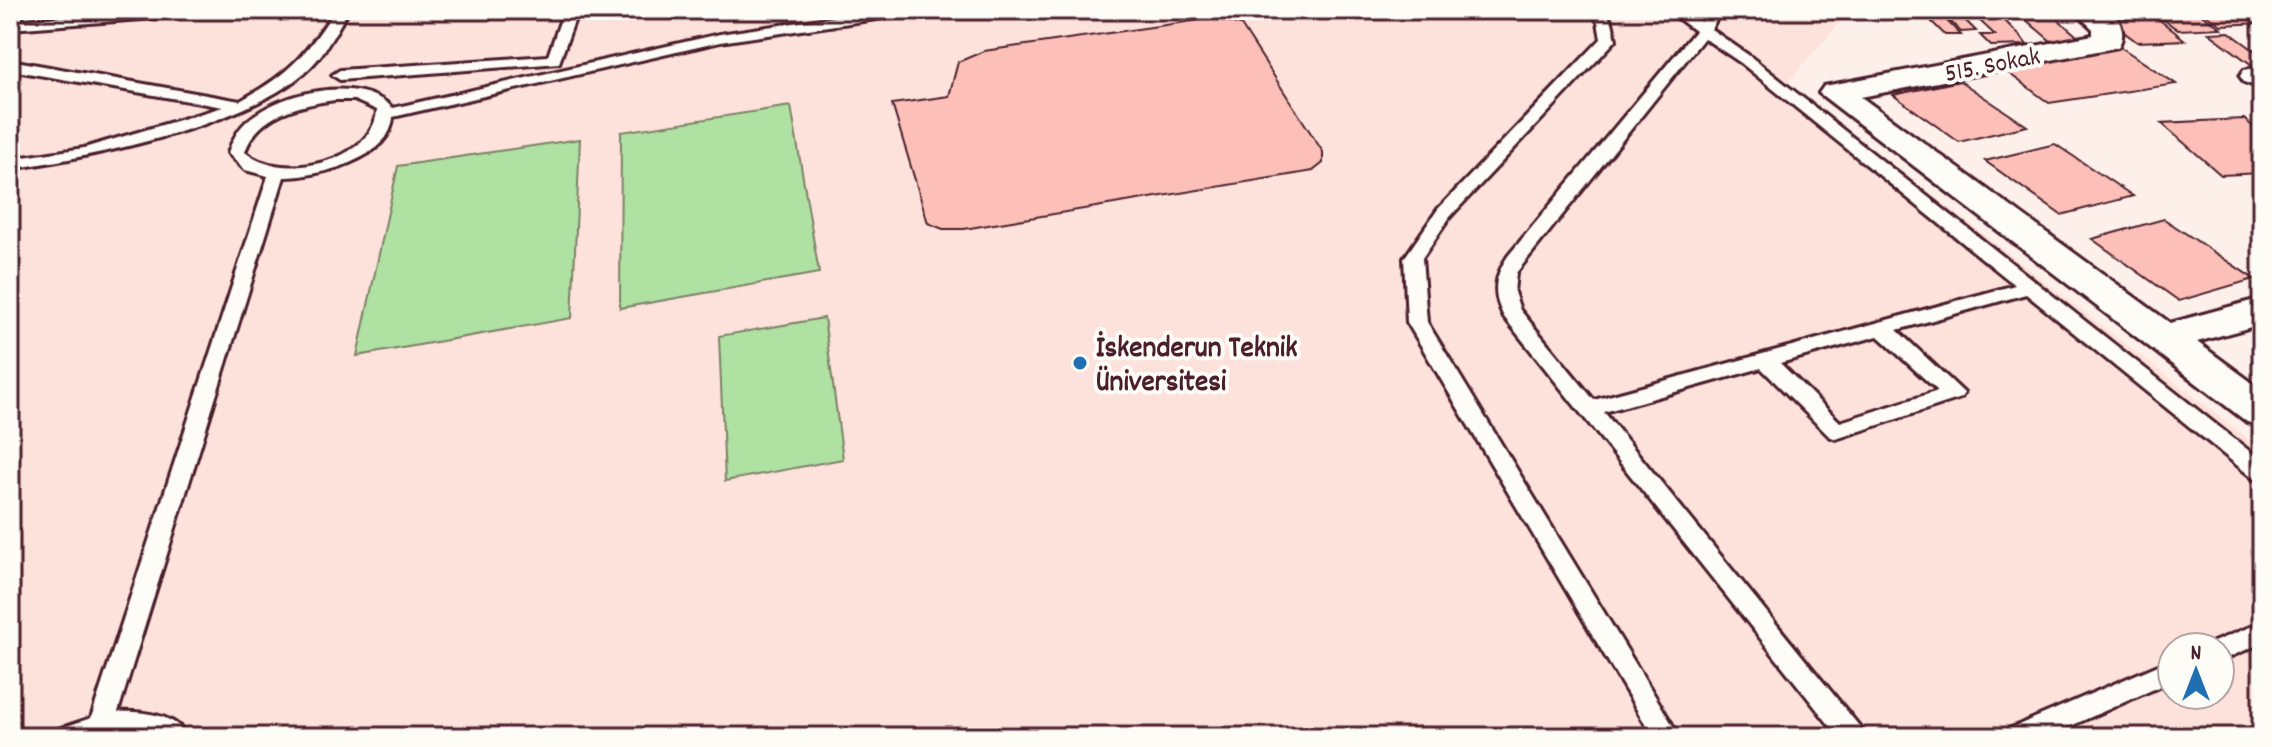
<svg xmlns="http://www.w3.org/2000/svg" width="2272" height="747" font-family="Dekko,sans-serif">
	<rect width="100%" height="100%" fill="#fdf0ea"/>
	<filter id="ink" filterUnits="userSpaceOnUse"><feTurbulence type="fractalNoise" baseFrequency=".0125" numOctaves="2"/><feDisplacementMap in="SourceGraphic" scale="16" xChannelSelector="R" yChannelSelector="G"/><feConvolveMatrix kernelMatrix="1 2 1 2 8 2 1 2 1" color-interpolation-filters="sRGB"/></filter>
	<g filter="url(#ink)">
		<path fill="#fde2db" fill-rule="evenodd" d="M 10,10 L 1851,10 L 1787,83 L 2262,449 L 2262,737 L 10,737 ZM 2172,647 L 2220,647 L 2220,695 L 2172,695 Z"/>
		<g fill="#afe1a2" stroke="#7c8066" stroke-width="2">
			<polygon points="791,106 819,273 620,308 621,132"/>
			<polygon points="580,139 572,318 357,356 398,166"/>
			<polygon points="824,318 843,459 725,481 719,336"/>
		</g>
		<g fill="#fcc0b8" stroke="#4a1f2b" stroke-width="2">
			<polygon points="1917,10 1970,10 1976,16 1924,17"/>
			<polygon points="2245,10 2262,15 2262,23 2221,25 2203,12"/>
			<polygon points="2200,13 2221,28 2178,30 2159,16"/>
			<polygon points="2055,17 2083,41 2052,42 2025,19"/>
			<polygon points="2156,17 2185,40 2137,42 2108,20"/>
			<polygon points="1214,18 1241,25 1323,152 1323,163 1313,171 964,229 943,229 928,223 892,104 949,96 958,62 984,51"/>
			<polygon points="1928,18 1944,18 1961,35 1945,35"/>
			<polygon points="1963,18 1976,31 1961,32 1948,19"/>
			<polygon points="2002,18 2021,37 2027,45 1991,46 1980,35 1995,35 1978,19"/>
			<polygon points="2229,32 2262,56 2262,65 2252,65 2209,33"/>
			<polygon points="2119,46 2176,84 2049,103 1996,64"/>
			<polygon points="1960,81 2027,126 1959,142 1893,95"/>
			<polygon points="2244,119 2262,134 2262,173 2221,175 2161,123"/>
			<polygon points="2055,144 2133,196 2061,215 1985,161"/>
			<polygon points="2164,219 2254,279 2179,301 2092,239"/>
		</g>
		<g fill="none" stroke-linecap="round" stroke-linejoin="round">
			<g stroke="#4a1f2b" stroke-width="6">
				<g id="lane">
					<polygon points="151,10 215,10 208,14 10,29 10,21"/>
					<path d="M 335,10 L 349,10 C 338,27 329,46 316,61 C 262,124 91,157 10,169 L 10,159 L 84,148 L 223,107 L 10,70 L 10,60 L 240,101 C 290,73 304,57 335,10 Z"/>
					<polygon points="564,10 578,10 559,63 340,80 332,75 340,70 548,56"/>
					<path d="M 881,10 L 917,10 L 910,14 L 720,42 L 393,117 C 391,159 317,177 284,177 L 118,712 C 140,711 177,714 187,737 L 54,737 L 58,729 L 91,718 L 268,176 L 245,170 L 228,153 C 232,141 237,130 247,121 C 280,92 358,74 393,108 L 720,34 ZM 335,100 L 354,100 L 377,110 C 374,162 280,183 245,152 C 258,114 299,105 335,100 Z"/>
					<polygon points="1589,10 1603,10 1612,22 1616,40 1450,217 1422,258 1427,322 1680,737 1653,737 1407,322 1404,258 1407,254 1438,209 1601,39 1598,22"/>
					<path d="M 1667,10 L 1683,10 L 1701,22 L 1708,10 L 1722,10 L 1711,29 L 1751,57 L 2262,461 L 2262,481 L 2254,479 L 2026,294 L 1897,330 L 1964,393 L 1961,398 L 1836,439 L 1829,436 L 1761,368 L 1604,412 L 1868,737 L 1839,737 L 1504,317 C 1492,294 1494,277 1508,256 L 1695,31 ZM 1704,38 L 1741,63 L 2015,285 L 1594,400 L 1520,310 L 1514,292 L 1516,273 ZM 1878,336 L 1938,391 L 1840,422 L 1780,363 Z"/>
					<polygon points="2262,622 2262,643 2220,661 2220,647 2209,647 2211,643"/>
					<polygon points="2172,659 2172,681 2046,737 2005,737 2009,729"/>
				</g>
			</g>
			<g stroke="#4a1f2b" stroke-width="6">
				<g id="street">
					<path d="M 2073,10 C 2082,10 2097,7 2106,10 C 2121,16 2127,34 2118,47 L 1861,97 L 2170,323 L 2262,298 L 2262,324 L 2197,342 L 2262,390 L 2262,426 L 2247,422 L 1819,93 L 1824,86 L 1835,84 L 2093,35 L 2093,29 Z"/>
					<polygon points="2262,66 2262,89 2244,82 2240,76 2244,70"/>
				</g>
			</g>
			<use href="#lane" fill="#fdfcf7" fill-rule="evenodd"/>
			<use href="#street" fill="#fdfcf7" fill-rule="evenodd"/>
		</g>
	</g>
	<circle fill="#1f6fb2" stroke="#fdfcf7" stroke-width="3" cx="1080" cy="363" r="8"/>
	<g text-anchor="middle" stroke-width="8" stroke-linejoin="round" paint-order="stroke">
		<g font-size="26" fill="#4a1f2b" stroke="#fdfcf7">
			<text transform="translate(1992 63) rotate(-11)" y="9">515. Sokak</text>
		</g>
		<g font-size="30" font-weight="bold" fill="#4a1f2b" stroke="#fdfcf7" text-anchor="start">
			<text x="1096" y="356">İskenderun Teknik<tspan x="1096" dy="34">Üniversitesi</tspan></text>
		</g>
	</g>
	<rect width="2272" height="747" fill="none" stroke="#fdfcf7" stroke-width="40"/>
	<rect x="20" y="20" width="2232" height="707" fill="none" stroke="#4a1f2b" stroke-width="3" filter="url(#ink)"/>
	<g transform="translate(2196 671)"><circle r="38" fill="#fdfcf7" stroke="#b5a4a5" stroke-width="2"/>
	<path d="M0-6L14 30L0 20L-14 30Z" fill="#1f6fb2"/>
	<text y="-12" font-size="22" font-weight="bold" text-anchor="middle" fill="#4a1f2b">N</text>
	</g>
</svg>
